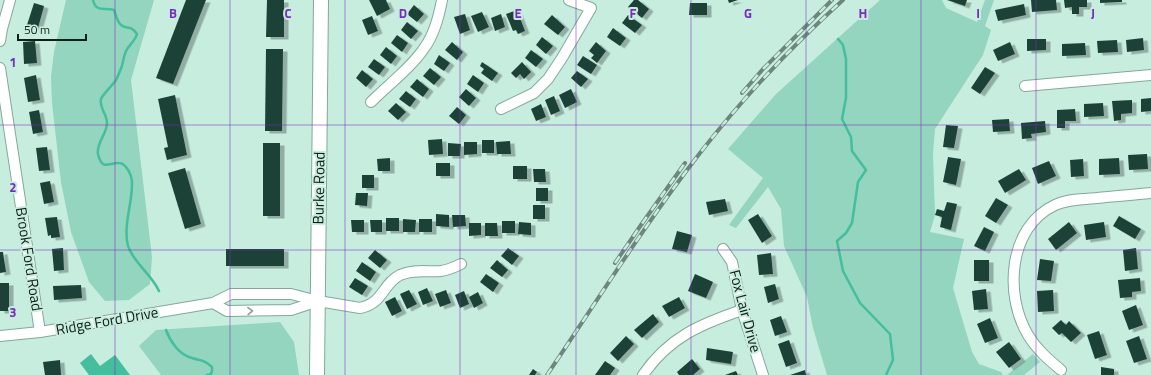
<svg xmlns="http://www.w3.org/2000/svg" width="1151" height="375" font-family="'Titillium Web',sans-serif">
	<defs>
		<filter id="shadow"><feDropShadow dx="4.5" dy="2.5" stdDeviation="0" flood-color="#0004"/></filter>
	</defs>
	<rect width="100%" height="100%" fill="#c7eddf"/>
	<g fill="#94d5bf">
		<polygon points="66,0 154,0 131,80 152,257 150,284 129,300 105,301 89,282 71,232 61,182 52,103 51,77 54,52"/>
		<polygon points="880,0 942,0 946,8 977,22 985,0 994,0 985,26 991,30 983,55 935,129 933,154 935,215 930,232 964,239 953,288 972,352 979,364 1001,372 1003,375 827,375 813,328 807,297 784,246 781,209 768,187 736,228 729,225 763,178 728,149 776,94"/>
		<polygon points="280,322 294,342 299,375 161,375 139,346 156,330"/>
		<polygon points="1033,354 1040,362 1024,375 1007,375"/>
	</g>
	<polygon fill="#44be9c" points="91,354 100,366 115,355 130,375 89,375 80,363"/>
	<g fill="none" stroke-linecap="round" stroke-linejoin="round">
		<g stroke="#44be9c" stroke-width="2.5">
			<path d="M 93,0 C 96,13 104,7 114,10 C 116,15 117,22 121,25 C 127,30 130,24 137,34 C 135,41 129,45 126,51 C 124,56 123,61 122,66 C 120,71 118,76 116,80 C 112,86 103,94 101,99 C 99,108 107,114 107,123 C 107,134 96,143 98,154 C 102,172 110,162 119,163 C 125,163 129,171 131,176 C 133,183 132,190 131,197 C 129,213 124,230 128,246 C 133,262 152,275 159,291"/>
			<polyline points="838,39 843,45 846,59 846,98 842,119 851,137 852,151 866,170 858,182 852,223 846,233 837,241 843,271 860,303 890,334 893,360 886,375"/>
			<path d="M 166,330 C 170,341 179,355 192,358 C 201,361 203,359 212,367 L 212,371 L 211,374 L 207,375"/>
		</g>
	</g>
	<g fill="#1d4337" filter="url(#shadow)">
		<polygon points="186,0 206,0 173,84 156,78"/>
		<polygon points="267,0 284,0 284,37 266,37"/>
		<polygon points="369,0 386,0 390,9 377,16"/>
		<polygon points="634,0 638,0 649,9 642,18 628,7"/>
		<polygon points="728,0 738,0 729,3"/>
		<polygon points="947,0 967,0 965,6"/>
		<polygon points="1031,0 1056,0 1057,10 1032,12"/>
		<polygon points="1064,0 1087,0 1087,7 1079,7 1079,14 1072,14 1072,7 1065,8"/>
		<polygon points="1100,0 1122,0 1122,2 1100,3"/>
		<polygon points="34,3 44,6 38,28 27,25"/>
		<polygon points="690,3 707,3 707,15 689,15"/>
		<polygon points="1024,4 1026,15 998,21 995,10"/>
		<polygon points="414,5 424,14 417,22 407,14"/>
		<polygon points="517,10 525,31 518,34 516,30 513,31 506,14"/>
		<polygon points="482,12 489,27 478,32 471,16"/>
		<polygon points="465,14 470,30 460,34 454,17"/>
		<polygon points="501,14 505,27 495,31 491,18"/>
		<polygon points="552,15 565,27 558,35 544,24"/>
		<polygon points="628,15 642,25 635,33 622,23"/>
		<polygon points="372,16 378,31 368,35 362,20"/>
		<polygon points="407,22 418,31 411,39 401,30"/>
		<polygon points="613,28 626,38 620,46 607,37"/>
		<polygon points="397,35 408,43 402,52 391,43"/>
		<polygon points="542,37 553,46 546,54 536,45"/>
		<polygon points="1143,38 1144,50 1127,52 1126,40"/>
		<polygon points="1027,39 1046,39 1046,50 1027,51"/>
		<polygon points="1117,40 1118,52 1098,53 1097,41"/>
		<polygon points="35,41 37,63 24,64 23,42"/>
		<polygon points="452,42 463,52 457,60 445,50"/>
		<polygon points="596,42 606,51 597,63 591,58 594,55 589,51"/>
		<polygon points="1010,42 1015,54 998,61 993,50"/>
		<polygon points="1085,43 1086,55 1062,56 1062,44"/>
		<polygon points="386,47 397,56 391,64 380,55"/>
		<polygon points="266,49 283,49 282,131 265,131"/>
		<polygon points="531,50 543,59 536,67 525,58"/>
		<polygon points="439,55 450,63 444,71 434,64"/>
		<polygon points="583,56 597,65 591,74 577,65"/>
		<polygon points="374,59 385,67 379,75 368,67"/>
		<polygon points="482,62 498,73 492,81 481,73 484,69 480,66"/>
		<polygon points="522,62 531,72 524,79 520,74 516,78 511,73"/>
		<polygon points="985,67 995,73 980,94 971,88"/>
		<polygon points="430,68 441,77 434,85 423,76"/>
		<polygon points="362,70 373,79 366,87 356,78"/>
		<polygon points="577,71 588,79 581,87 571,78"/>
		<polygon points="36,75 40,100 28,102 24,78"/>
		<polygon points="473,75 484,83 478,92 467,84"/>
		<polygon points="417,79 429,89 423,97 410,87"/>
		<polygon points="466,89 476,98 469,106 459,97"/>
		<polygon points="571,89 577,102 565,108 559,95"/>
		<polygon points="406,91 416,99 410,107 399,99"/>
		<polygon points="175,95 187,155 167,160 164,148 168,147 158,99"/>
		<polygon points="554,96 560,111 551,115 545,100"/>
		<polygon points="1151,98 1151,111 1141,112 1141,99"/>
		<polygon points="1132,100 1132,113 1121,114 1121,120 1114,121 1112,101"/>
		<polygon points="396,103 406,112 398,120 388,111"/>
		<polygon points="1103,103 1104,116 1084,117 1084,104"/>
		<polygon points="541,104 546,117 536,121 531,109"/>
		<polygon points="457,107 466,115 459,124 449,116"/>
		<polygon points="1075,109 1076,121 1065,121 1065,128 1057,128 1057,110"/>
		<polygon points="39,110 43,132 33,134 29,112"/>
		<polygon points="1009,119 1010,131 993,132 992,120"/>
		<polygon points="1045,121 1046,132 1031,134 1032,138 1022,139 1021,123"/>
		<polygon points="946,125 958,126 954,148 943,147"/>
		<polygon points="442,139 443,154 429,155 428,140"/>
		<rect x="482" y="140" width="12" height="13"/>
		<polygon points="510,141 511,154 497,154 496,142"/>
		<polygon points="464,142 477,142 477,154 464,155"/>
		<rect x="263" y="143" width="17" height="73"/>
		<polygon points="448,143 461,144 460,156 448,156"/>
		<polygon points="47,147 50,170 39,171 36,148"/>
		<polygon points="1147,154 1148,169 1129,170 1128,155"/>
		<polygon points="948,157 961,159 956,185 943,182"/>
		<polygon points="390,158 390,171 378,171 377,159"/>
		<polygon points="1119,158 1120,174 1099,175 1099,159"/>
		<polygon points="1083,159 1084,176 1071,177 1070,160"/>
		<polygon points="1049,161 1056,176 1038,184 1032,168"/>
		<rect x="436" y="163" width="14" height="13"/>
		<rect x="513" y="166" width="14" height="13"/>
		<polygon points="185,168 201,224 185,229 168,173"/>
		<polygon points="533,169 545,169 546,182 534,182"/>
		<polygon points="1019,169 1026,180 1005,193 998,181"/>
		<rect x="362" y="175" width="12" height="13"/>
		<polygon points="50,181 54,202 44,204 40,183"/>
		<rect x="536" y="188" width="12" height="13"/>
		<polygon points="356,193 368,193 367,206 355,205"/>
		<polygon points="996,198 1008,205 996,223 985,216"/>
		<polygon points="725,199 728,211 709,215 706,202"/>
		<polygon points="947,202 957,204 951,230 940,227 942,217 935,215 937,209 944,211"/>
		<rect x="533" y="205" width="12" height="14"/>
		<polygon points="436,214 449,215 449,227 436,226"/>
		<polygon points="758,214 772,236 762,243 748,220"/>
		<polygon points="452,215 465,215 466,226 453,227"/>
		<polygon points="1119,216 1141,229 1135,239 1113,226"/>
		<polygon points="57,217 60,237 51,238 51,235 48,236 45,218"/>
		<rect x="386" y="218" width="13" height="13"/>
		<polygon points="403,219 416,220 415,232 403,232"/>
		<rect x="419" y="219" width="13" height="13"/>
		<polygon points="351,220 364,220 364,232 352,232"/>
		<polygon points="370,220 382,220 382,232 371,232"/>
		<rect x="502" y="221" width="13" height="12"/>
		<polygon points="519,222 531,223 531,235 518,234"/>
		<polygon points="1069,222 1077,233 1056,250 1048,239"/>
		<polygon points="1104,222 1106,237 1086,240 1084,225"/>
		<polygon points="469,223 481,223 481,235 469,236"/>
		<polygon points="485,223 497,223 498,236 485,236"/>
		<polygon points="984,227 994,232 985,251 974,246"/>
		<polygon points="677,231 692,235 687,252 672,249"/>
		<polygon points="63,248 64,270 54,271 52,249"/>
		<polygon points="508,248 519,256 512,265 501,256"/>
		<polygon points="1136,248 1138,269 1125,271 1123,250"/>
		<rect x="226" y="249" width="58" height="17"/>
		<polygon points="375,250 387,260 380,268 368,258"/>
		<polygon points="0,252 3,252 6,272 0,273"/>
		<polygon points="771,253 773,274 759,275 757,255"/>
		<polygon points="1040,259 1054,261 1051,281 1037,280"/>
		<polygon points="497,260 508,270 502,277 490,268"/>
		<rect x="974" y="260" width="15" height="21"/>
		<polygon points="362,262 376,272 370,281 356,271"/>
		<polygon points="486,274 499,283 493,292 480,282"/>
		<polygon points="695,274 713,282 706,298 688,291"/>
		<polygon points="355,278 368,286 362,295 349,287"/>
		<polygon points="1140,278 1141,291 1132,292 1132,297 1120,298 1118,280"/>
		<rect x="0" y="283" width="9" height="28"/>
		<polygon points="775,284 779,299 768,303 764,287"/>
		<polygon points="81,285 82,298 54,300 53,286"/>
		<polygon points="427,288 433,301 423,305 418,292"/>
		<polygon points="986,289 988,309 974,310 972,291"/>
		<polygon points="409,290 417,304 407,309 400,294"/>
		<polygon points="446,290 451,303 440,307 435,294"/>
		<polygon points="1053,290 1054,311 1038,312 1037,291"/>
		<polygon points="464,291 469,304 460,308 455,295"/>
		<polygon points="478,292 483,303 474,308 469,297"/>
		<polygon points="395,297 402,311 392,316 385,302"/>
		<polygon points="679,297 685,308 669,317 662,306"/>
		<polygon points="1136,305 1143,325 1129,330 1122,311"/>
		<polygon points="653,314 659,322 642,338 634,330"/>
		<polygon points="781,316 787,332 775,336 770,320"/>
		<polygon points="990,318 998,338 985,343 977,324"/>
		<polygon points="1061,320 1066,325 1069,321 1081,333 1071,342 1062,333 1059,335 1052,328"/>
		<polygon points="1099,331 1107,355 1095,359 1087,335"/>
		<polygon points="626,336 634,344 618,361 610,353"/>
		<polygon points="1139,336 1147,359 1134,363 1126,341"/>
		<polygon points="789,340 797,363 786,367 778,344"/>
		<polygon points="1009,342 1021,359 1009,368 996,352"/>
		<polygon points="707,348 733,352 731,364 706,360"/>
		<polygon points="692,359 700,369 693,375 679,375 677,372"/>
		<polygon points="60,360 61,375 45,375 43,362"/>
		<polygon points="605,361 615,368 610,375 595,375"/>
		<polygon points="1101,367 1114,369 1114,375 1101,375"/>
		<polygon points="533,369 537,372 535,375 529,375"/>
		<polygon points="805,370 806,375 790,375"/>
		<polygon points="736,371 738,375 725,375"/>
	</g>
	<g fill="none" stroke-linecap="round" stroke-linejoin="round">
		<g stroke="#83a89b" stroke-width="12">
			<g id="street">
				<polyline points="0,41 2,29 10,0"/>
				<polyline points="0,68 40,332"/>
				<polyline points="1025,86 1151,75"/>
				<path d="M 371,102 C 389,84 411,68 425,47 C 435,33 439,16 442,0"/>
				<polyline points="501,109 534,93 548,79 562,58 591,8 569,0"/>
				<polyline points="723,249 732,262 742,310 763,375"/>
				<polyline points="213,303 227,311 291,310 318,301"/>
				<path d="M 0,336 L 40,332 L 213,303 L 231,294 L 291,294 L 318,301 L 360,308 C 384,303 382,284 400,275 C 413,269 427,272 441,271 C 448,270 455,267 461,264"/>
				<path d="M 1061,370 C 1049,360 1037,350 1028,335 C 1004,295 1008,227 1055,205 C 1068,199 1083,199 1097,198 C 1115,196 1133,195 1151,193"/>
				<path d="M 643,375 C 669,337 701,324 742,310"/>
			</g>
		</g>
		<g stroke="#83a89b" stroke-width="16">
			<polyline id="secondary" points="317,375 321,0"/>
		</g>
		<use href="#street" stroke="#fff" stroke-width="10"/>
		<use href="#secondary" stroke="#fff" stroke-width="14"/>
		<g stroke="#6d877d" stroke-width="4">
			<g id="rail">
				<polyline points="742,93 763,69 832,0"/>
				<polyline points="615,263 641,225 685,163"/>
				<path d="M 547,375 C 597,301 645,224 700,153 C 743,98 791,47 843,0"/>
			</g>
		</g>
		<use href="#rail" stroke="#c7eddf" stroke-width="2.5" stroke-dasharray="8" stroke-linecap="butt"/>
	</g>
	<defs><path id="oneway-chevron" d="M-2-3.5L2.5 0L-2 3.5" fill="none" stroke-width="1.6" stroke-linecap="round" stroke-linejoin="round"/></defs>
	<use stroke="#939a98" href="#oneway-chevron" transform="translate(250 311) rotate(-1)"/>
	<path fill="none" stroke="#7b2cbf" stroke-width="1" stroke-opacity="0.55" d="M 115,0 L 115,375M 230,0 L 230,375M 345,0 L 345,375M 460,0 L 460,375M 576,0 L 576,375M 691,0 L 691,375M 806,0 L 806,375M 921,0 L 921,375M 1036,0 L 1036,375M 0,125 L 1151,125M 0,250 L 1151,250"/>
	<g text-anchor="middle" stroke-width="4" stroke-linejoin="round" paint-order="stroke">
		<g font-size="15" fill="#101e19" stroke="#c7eddf">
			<text transform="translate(319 188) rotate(-89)" y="5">Burke Road</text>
			<text transform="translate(29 259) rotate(81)" y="5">Brook Ford Road</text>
			<text transform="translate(745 311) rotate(75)" y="5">Fox Lair Drive</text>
			<text transform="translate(107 321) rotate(-10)" y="5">Ridge Ford Drive</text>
		</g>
	</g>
	<g font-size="13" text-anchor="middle" font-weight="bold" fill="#7b2cbf" stroke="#c7eddf" stroke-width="4" stroke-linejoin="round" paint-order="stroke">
		<text x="173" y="18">B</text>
		<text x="288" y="18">C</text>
		<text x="403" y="18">D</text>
		<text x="518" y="18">E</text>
		<text x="633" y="18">F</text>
		<text x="748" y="18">G</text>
		<text x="863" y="18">H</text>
		<text x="978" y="18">I</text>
		<text x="1093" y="18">J</text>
		<text x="13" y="67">1</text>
		<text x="13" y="192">2</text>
		<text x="13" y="317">3</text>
	</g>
	<path d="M18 34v6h68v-6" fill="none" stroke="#101e19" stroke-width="2"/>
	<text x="24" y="34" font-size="12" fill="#101e19" stroke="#c7eddf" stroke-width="3" paint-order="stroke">50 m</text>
</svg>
